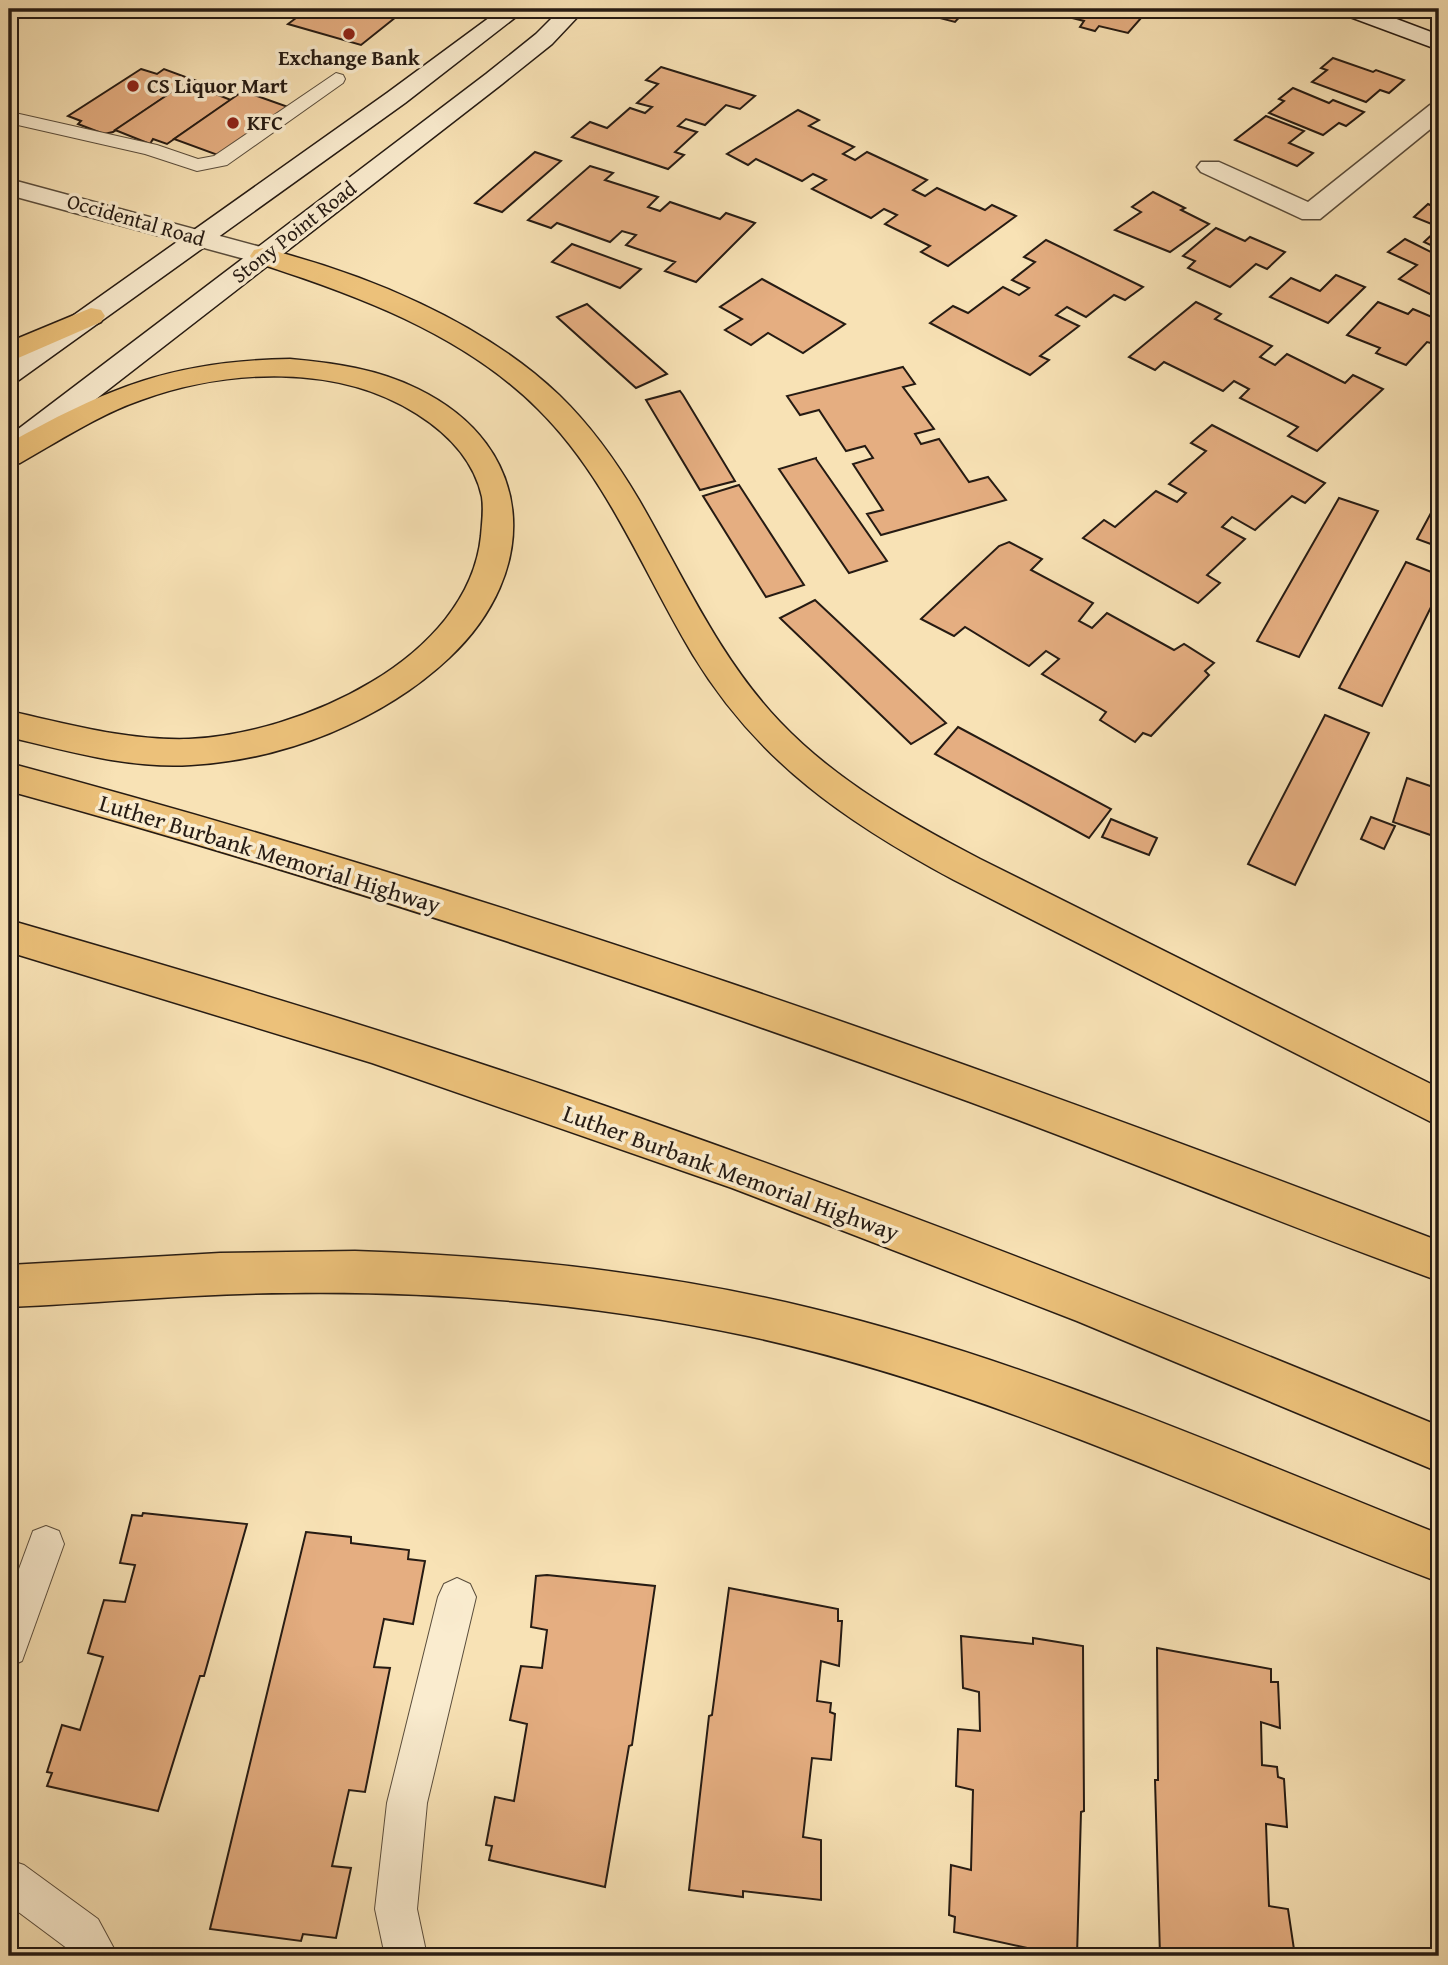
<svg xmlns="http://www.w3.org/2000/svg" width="1448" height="1965" font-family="'Gentium Book Plus',serif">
	<rect width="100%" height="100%" fill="#f8e2b5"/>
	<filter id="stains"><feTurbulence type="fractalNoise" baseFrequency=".00286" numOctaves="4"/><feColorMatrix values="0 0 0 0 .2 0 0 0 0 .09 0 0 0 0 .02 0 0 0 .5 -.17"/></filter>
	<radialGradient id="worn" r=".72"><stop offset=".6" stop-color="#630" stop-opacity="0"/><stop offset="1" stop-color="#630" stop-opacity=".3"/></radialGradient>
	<g fill="#e5ae81" stroke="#261b13" stroke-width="2">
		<polygon points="308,9 406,9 361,45 288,24"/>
		<polygon points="883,9 967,9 955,22 909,10 904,15"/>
		<polygon points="1070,9 1149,9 1128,33 1099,26 1095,31 1080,27 1084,21 1064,16"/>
		<polygon points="1333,58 1373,72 1376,70 1404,80 1389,93 1380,90 1366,102 1312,82 1327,70 1321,68"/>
		<polygon points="661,67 755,96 740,109 726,105 705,125 686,119 678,126 697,132 675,152 684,155 668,169 572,137 590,122 607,128 630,108 645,113 652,107 637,103 658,84 646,80"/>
		<polygon points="141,69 157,74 164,69 191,79 113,132 104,134 78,124 81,121 68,116"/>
		<polygon points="191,79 225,90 218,95 231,100 167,144 153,139 150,144 115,130"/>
		<polygon points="1293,88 1329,103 1333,100 1364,112 1346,126 1339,123 1323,135 1269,113 1284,101 1279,99"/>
		<polygon points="243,91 291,108 223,157 174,139"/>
		<polygon points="798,110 819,120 809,126 854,147 843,154 855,160 867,152 927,180 913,190 925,196 937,188 985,210 992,205 1016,216 948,266 921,252 930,246 885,224 897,215 884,209 871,218 812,189 826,180 813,174 802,181 756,159 748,165 727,154"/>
		<polygon points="1266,116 1304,131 1289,143 1313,153 1297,166 1235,140"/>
		<polygon points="535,152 561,161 502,212 475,203"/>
		<polygon points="590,166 613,173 605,180 658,197 648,207 660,211 670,202 720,219 726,213 755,223 696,282 665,271 675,262 626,245 636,235 622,231 610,242 557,223 551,228 528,220"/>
		<polygon points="1153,192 1185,208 1181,210 1209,224 1170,252 1115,230 1141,212 1132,207"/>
		<polygon points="1428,204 1439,209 1439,227 1414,217"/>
		<polygon points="1216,228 1245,241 1250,237 1285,252 1267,269 1256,264 1230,287 1188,268 1195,261 1183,256"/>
		<polygon points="1439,228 1439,249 1424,242"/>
		<polygon points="1405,239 1439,256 1438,298 1399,279 1417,265 1388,252"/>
		<polygon points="1046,240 1143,287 1125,300 1114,295 1086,317 1067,307 1056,315 1079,326 1040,356 1049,360 1030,375 930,323 953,306 968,313 1003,287 1019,295 1029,288 1012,280 1035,262 1024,257"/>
		<polygon points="572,244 641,269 620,288 552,262"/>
		<polygon points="1336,275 1365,287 1328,323 1270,297 1291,278 1320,291"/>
		<polygon points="762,279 845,324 803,353 768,333 751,345 725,330 742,319 720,307"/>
		<polygon points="1196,302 1221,314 1215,319 1272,346 1260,357 1275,365 1287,354 1345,383 1353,375 1383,389 1317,451 1288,436 1298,427 1240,398 1249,389 1234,381 1223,391 1164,362 1155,370 1129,357"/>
		<polygon points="1378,302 1408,314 1413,309 1439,320 1439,339 1435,344 1427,342 1406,365 1376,353 1380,348 1347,335"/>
		<polygon points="587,304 667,374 636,388 557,317"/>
		<polygon points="903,367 915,384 903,387 934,429 915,434 921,444 939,439 969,482 988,477 1006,500 881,535 867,514 883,510 853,464 873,458 865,446 846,451 819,410 800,415 787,396"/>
		<polygon points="680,391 683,395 735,481 700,490 646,400"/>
		<polygon points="1212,425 1325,483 1305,503 1292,496 1255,530 1232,517 1222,527 1245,539 1207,575 1220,583 1198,603 1083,538 1104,520 1115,527 1156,491 1177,502 1186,493 1169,484 1206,451 1191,443"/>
		<polygon points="816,458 816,459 887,561 849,573 779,469"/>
		<polygon points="739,485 804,585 766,597 703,496"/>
		<polygon points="1339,498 1378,511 1299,657 1257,641"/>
		<polygon points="1439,498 1439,547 1417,539"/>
		<polygon points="1009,542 1042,559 1031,570 1093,603 1079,621 1092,628 1107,613 1174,650 1184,644 1214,663 1205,671 1209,675 1151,736 1143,733 1135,742 1100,720 1106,712 1042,674 1059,659 1046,651 1029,666 965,627 954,636 921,619 999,546"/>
		<polygon points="1406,562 1439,575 1439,591 1382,706 1339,688"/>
		<polygon points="815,600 946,723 911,744 780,618"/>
		<polygon points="1325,715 1369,733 1295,885 1248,864"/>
		<polygon points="958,727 1111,809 1089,838 935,754"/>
		<polygon points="1407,778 1439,789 1439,838 1393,822"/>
		<polygon points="1371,817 1395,826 1384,849 1361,839"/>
		<polygon points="1111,819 1157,838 1149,855 1102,837"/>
		<polygon points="143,1513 247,1524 204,1676 200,1676 158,1811 47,1786 52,1773 47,1772 62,1725 80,1730 103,1657 88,1653 104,1600 125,1602 135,1565 120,1563 132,1515 142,1516"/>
		<polygon points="306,1532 351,1537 351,1543 409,1550 408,1559 425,1561 413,1624 384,1619 374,1667 390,1668 365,1792 349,1790 332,1866 351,1868 336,1938 303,1934 301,1941 210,1929"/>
		<polygon points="547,1575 655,1586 632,1745 629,1746 605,1887 489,1860 492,1846 486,1845 495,1797 514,1801 527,1724 510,1720 521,1666 542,1668 547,1630 531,1627 536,1576"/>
		<polygon points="729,1588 838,1609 838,1621 842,1621 839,1666 821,1661 817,1701 831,1703 830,1712 835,1714 831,1760 812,1758 803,1837 821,1840 821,1900 743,1891 743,1897 689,1890 709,1716 712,1715"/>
		<polygon points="961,1636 1033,1644 1033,1638 1083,1646 1084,1811 1081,1812 1077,1956 1064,1956 954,1932 955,1917 949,1915 951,1865 971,1870 973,1790 956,1786 958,1729 980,1731 979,1692 963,1688"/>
		<polygon points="1157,1648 1271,1669 1271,1682 1278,1682 1280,1728 1261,1722 1262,1765 1277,1767 1278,1777 1284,1779 1287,1827 1266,1824 1269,1906 1288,1909 1295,1956 1160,1956 1155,1780 1158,1780"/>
	</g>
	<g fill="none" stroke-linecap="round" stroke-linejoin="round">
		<g stroke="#5a4d3c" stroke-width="2">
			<g id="service">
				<polygon points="336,73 343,75 345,79 343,83 227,165 197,171 145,154 9,123 9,115 15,113 157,145 198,159 214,156"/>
				<polygon points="46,1526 59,1531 64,1544 22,1661 9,1667 9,1596 33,1531"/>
				<polygon points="457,1578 470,1584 476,1597 427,1803 417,1909 427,1956 385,1956 375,1909 387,1803 438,1597 444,1584"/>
				<polygon points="9,1860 24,1865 98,1919 118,1956 73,1956 68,1949 9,1905"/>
			</g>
		</g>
		<g stroke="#5a4d3c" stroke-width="3">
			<g id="minor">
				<polygon points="1439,103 1439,122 1320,219 1302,219 1201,172 1197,167 1201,162 1219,162 1308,202 1430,105"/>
				<polygon points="9,179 272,250 276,256 272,262 263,264 9,195"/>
			</g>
		</g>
		<g stroke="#261b13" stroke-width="3">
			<g id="secondary">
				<polygon points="501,9 526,9 405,103 19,380 9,383 9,361 387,93"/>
				<polygon points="561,9 585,9 552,44 502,84 20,458 9,461 9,436 486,74 536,34"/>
				<polygon points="1339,9 1370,9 1439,35 1439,50 1342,14"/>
			</g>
		</g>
		<g stroke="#261b13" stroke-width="3">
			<g id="motorway">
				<path d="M 263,248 C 366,274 481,321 559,395 C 591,426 616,461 639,500 C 683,576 719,658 780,722 C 836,781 909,822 980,859 L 1439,1088 L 1439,1126 L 954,880 C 846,822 758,762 693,655 C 643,572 608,478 538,409 C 462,333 354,294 254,262 L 250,256 L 254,250 Z"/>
				<polygon points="91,308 101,310 105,316 101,322 9,362 9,342"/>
				<path d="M 290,359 C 334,363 378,369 418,389 C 537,447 541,572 449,658 C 382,721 283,760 191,765 C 129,769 68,751 9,737 L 9,711 C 68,724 128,741 189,739 C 299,734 468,660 481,536 C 482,523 484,510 482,497 C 474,460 447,433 417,414 C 338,363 226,369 141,400 C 98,415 59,441 20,463 L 9,466 L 9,443 C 110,387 173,361 290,359 Z"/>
				<path d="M 9,763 C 495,893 970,1061 1439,1241 L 1439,1281 C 1282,1224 1128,1160 970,1102 C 654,987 334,880 9,791 Z"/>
				<path d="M 9,920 C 192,973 375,1027 556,1089 C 854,1191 1148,1305 1439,1426 L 1439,1472 L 1077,1321 L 732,1188 L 372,1063 L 9,952 Z"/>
				<path d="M 355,1251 C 509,1256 661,1272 810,1308 C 1027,1360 1233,1452 1439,1534 L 1439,1582 C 1210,1496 989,1388 748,1336 C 597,1304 444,1291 290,1293 C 196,1293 103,1303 9,1307 L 9,1265 L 220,1253 Z"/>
			</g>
		</g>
		<use href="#service" fill="#faeccf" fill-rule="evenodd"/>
		<use href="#minor" fill="#faeccf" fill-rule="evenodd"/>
		<use href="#secondary" fill="#faeccf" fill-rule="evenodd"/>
		<use href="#motorway" fill="#ecc17a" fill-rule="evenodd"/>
	</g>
	<g fill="#8f2418" stroke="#faeccf" stroke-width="2.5">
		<circle cx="349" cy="34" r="7"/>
		<circle cx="133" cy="86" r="7"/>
		<circle cx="233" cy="123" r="7"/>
	</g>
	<g text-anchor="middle" stroke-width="7" stroke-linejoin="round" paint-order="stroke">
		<g font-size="21" font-weight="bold" fill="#261b13" stroke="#faeccf" text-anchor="start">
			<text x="349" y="65" text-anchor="middle">Exchange Bank</text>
			<text x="147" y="93">CS Liquor Mart</text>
			<text x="247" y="130">KFC</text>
		</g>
		<g font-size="21" fill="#261b13" stroke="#faeccf">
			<text transform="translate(136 220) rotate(16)" y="7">Occidental Road</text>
			<text transform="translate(294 232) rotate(-38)" y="7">Stony Point Road</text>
		</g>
		<g font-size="24" fill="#261b13" stroke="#faeccf">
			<text transform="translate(270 854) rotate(17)" y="8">Luther Burbank Memorial Highway</text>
			<text transform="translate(731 1173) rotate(20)" y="8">Luther Burbank Memorial Highway</text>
		</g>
	</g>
	<rect width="1448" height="1965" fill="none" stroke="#f8e2b5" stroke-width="35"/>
	<rect x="10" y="10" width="1427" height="1944" fill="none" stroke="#261b13" stroke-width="3.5"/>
	<rect x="18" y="18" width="1413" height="1930" fill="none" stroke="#261b13" stroke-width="2"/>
	<rect width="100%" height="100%" filter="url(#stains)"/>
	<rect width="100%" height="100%" fill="url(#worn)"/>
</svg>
